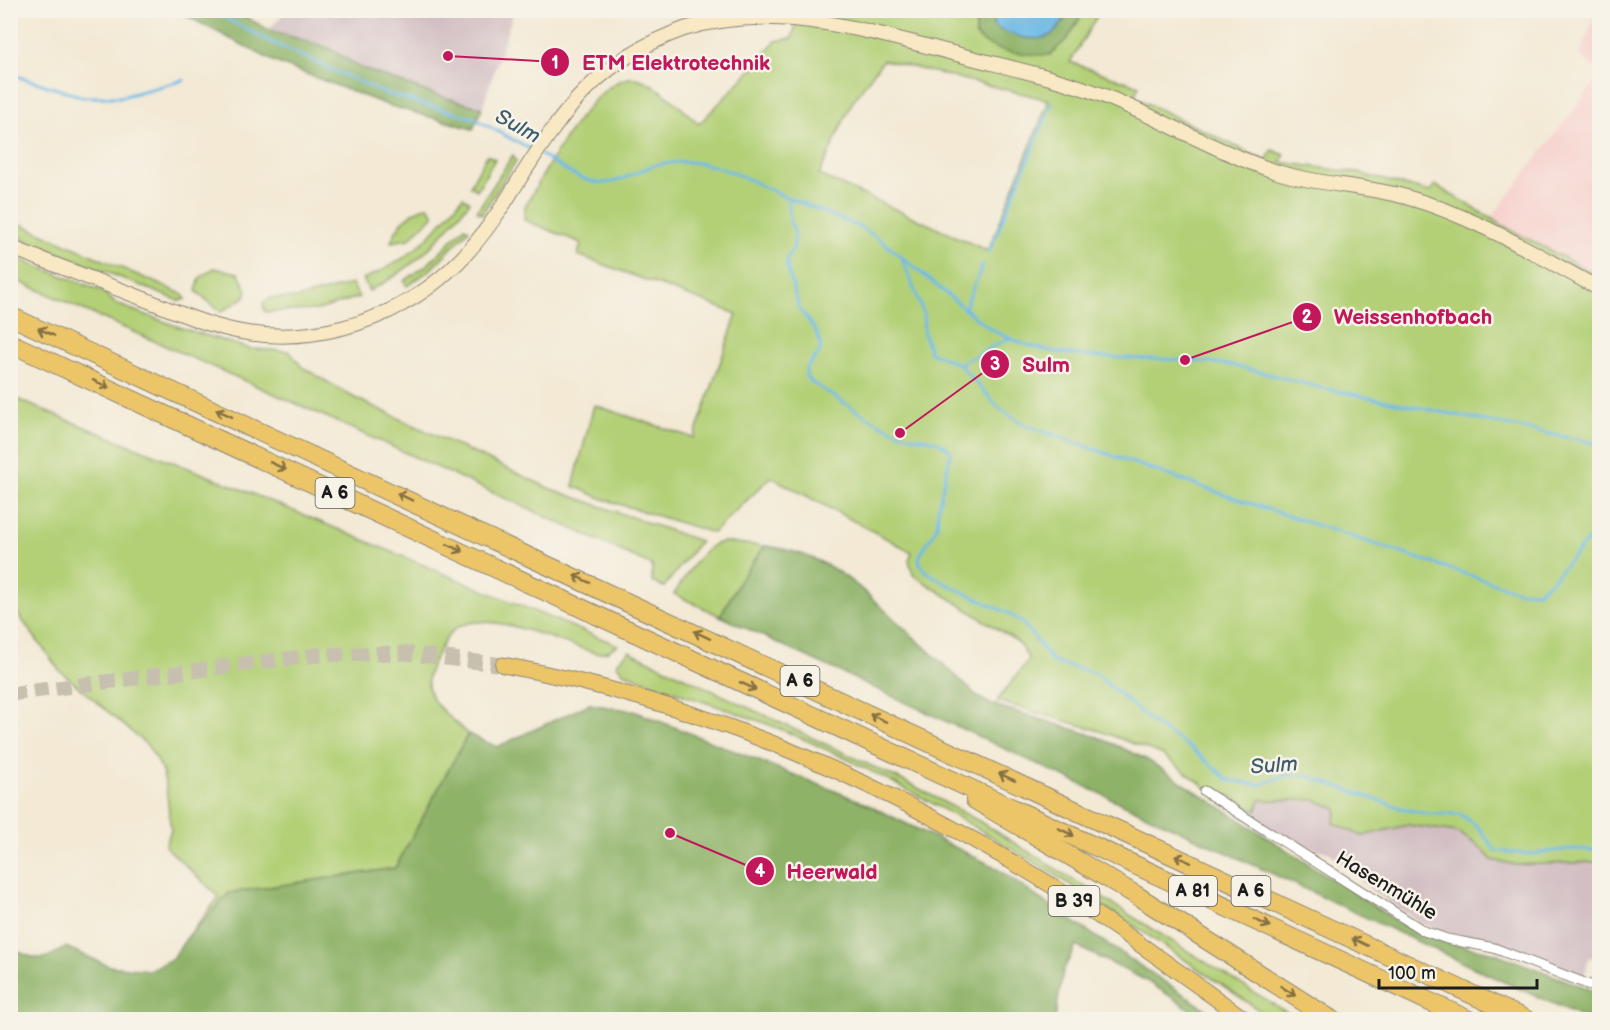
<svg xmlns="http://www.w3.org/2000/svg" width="1610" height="1030" font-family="'Balsamiq Sans',sans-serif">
	<rect width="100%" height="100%" fill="#f7f3e8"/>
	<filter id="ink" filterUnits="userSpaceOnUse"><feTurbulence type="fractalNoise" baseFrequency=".0167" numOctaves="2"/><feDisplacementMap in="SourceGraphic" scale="12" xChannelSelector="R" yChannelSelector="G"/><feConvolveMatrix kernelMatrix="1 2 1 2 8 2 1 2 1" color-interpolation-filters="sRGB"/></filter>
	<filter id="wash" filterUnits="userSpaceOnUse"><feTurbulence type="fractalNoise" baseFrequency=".008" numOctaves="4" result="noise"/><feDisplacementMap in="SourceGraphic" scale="24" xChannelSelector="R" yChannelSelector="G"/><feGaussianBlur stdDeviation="1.35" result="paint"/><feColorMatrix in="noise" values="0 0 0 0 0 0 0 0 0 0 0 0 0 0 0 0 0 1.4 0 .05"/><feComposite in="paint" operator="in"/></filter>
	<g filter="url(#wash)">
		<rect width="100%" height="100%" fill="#f3e9d4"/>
		<g fill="#f7d0cd">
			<polygon points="1596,11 1599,11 1599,72 1580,55"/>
			<polygon points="1599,77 1599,276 1508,229 1492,217"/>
		</g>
		<g fill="#d2bec3">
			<polygon points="285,11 514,11 482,108 433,94 361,68 329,47 269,30"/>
			<polygon points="1260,800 1324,802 1337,809 1362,835 1408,825 1457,832 1479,846 1492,860 1517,865 1599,862 1599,959 1589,957 1584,977 1485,940 1445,932 1422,924 1373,891 1330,853 1297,843 1254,820"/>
		</g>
		<g fill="#b3d077" stroke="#68764a" stroke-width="1.5" fill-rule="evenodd">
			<path d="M 800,11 L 976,11 L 976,36 L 1068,38 L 1084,11 L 1100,11 L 1070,62 L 1139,86 L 1134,97 L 1266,161 L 1272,150 L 1285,155 L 1281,162 L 1358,173 L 1430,192 L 1435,185 L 1509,229 L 1599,276 L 1599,862 L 1517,865 L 1492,860 L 1479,846 L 1457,832 L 1408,825 L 1362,836 L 1334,823 L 1337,809 L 1315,800 L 1260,800 L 1256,812 L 1229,795 L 1223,800 L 1161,754 L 1100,731 L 997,701 L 1029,659 L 1018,642 L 913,575 L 909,560 L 912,552 L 771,477 L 713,533 L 603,499 L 573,486 L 594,405 L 694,438 L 737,314 L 578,255 L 581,243 L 524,220 L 525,207 C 542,177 595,72 636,78 C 654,81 686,112 699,124 L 751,70 L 767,61 L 766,51 L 776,41 L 792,38 ZM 883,60 L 1049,100 L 988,251 L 819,175 L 853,101 Z"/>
			<polygon points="487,155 495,159 477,190 470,186"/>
			<polygon points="513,155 516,161 482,214 477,211"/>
			<path d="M 463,197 L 470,202 C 436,243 417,266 369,291 L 363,279 C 413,259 430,237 463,197 Z"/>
			<path d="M 428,206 L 434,215 L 409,239 L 391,242 C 397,225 411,210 428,206 Z"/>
			<polygon points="11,220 182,294 186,299 179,301 11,234"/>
			<polygon points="465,227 469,230 430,270 407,286 404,281 427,265"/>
			<polygon points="11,256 102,291 116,304 182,328 251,349 289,351 302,367 353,397 551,489 700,541 664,587 652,582 652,565 331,419 11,278"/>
			<polygon points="214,268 238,273 247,290 245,297 221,312 196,291 200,278"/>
			<polygon points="352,284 359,297 318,310 265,312 263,303 270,298 298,298"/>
			<path d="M 10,396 C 81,427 154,454 226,483 C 357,536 486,593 618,645 L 606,652 L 596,653 C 562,644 490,609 458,627 C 447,633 440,650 434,660 C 414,696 445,711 468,734 L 395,868 L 229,893 L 186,939 L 219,897 L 165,846 L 171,830 L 166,786 L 161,767 L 148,746 L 59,670 L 11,605 Z"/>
			<path d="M 723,542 L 765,546 L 742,577 L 720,616 L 674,594 C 686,577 702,544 723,542 Z"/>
			<path d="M 629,651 L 914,786 L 984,824 L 1297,1019 L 1272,1019 C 1119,914 956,804 785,731 C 732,709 676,695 623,672 L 616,664 Z"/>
		</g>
		<g fill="#8eb268" stroke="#556742" stroke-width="1.5">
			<polygon points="177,11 235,11 269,30 329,48 361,68 433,94 482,108 473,129 387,105 275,62"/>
			<path d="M 976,11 L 1084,11 L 1068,38 L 1050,55 C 1028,55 992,53 976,36 Z"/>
			<path d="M 765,546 C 828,553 860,587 904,628 C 929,651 954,674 978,697 L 988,703 L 1098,737 L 1146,759 L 1406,927 L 1455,944 L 1495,953 L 1599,993 L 1599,1019 L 1588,1019 L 1502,981 L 720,616 L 742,577 Z"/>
			<path d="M 589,704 L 634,711 L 860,801 L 993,866 L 1060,913 L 1221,1019 L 1205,1019 L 1147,981 L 1076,946 L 1063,971 L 1055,1019 L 11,1019 L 11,948 C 36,960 42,963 66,947 L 109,966 L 149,970 L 172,959 L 186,939 L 229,893 L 395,868 L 468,734 L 497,747 Z"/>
		</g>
		<path fill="#6dbae7" stroke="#446b82" stroke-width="1.5" d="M 995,11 L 995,10 L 1069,11 C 1064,18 1060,29 1052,34 C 1037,45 1007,35 993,25 Z"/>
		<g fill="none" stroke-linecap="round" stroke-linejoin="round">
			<g stroke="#6dbae7" stroke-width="3">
				<polyline points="210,10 269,41 384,93 473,118 532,150"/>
				<polyline points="10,74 83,97 121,97 184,80"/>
				<path d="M 541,155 C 554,162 567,173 581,178 C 610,190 622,178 647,168 C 659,163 674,162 688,162 C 722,163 758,185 788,198 L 790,222 L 795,232 L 794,247 L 787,258 L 787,268 L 799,308 L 816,331 L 821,345 L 819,353 L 806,369 L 806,376 L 811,382 C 840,399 869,421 900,433 C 918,441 937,435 951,452 L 938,508 L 937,527 L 920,555 L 919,561 L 924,570 L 952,587 L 1008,613 L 1023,623 L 1053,662 L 1095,673 L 1154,724 L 1191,748 L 1228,780 L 1259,785 L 1287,775 L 1307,776 L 1401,808 L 1428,814 L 1460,814 L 1477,826 L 1496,851 L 1533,854 L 1569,849 L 1600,850"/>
				<path d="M 789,198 L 860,227 L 881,240 L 986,326 C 1055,369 1139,353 1216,363 C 1254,368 1290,381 1327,389 C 1418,407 1509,425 1600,444"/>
				<polyline points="989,252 1052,103"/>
				<polyline points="901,256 923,312 924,334 930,352 959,364 1000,409 1025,425 1231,497 1518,591 1537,592 1551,581 1600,527"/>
				<polyline points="964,310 983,264"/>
				<polyline points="960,364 1009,338"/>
			</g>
		</g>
	</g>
	<g filter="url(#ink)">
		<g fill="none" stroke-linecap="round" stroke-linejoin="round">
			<polyline stroke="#c8c0af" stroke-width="15" stroke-dasharray="15 8" stroke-linecap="butt" points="10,694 317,655 405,653 503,665"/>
			<g stroke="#888278" stroke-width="11">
				<polyline id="street" points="1204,791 1424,931 1447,939 1494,948 1600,989"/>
			</g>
			<g stroke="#888278" stroke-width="16">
				<path id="secondary" d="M 10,247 C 55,265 100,282 144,299 C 169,309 194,320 220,327 C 301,350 391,325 452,268 C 479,243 499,213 517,183 C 564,109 598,60 684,29 C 776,0 875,33 964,56 C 1010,68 1058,78 1102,95 C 1160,118 1215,151 1274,171 C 1317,185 1363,185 1406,197 C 1474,216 1537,255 1600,289"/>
			</g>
			<g stroke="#888278" stroke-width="17">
				<path id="primary" d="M 503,665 C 697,701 868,775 1036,876 C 1109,920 1177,971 1246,1020"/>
			</g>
			<g stroke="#888278" stroke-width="20">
				<g id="highway">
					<polyline points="10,316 1527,1020"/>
					<polyline points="10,343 1469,1020"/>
					<polyline points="975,800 1136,895 1332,1020"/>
				</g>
			</g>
			<use href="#street" stroke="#fff" stroke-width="9"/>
			<use href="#secondary" stroke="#f8e8c3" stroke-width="14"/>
			<use href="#primary" stroke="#edc569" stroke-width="15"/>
			<use href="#highway" stroke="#edc569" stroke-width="18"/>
		</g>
		<defs><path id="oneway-shaft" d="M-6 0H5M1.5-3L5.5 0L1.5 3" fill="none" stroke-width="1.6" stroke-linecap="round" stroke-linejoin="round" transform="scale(1.5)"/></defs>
		<g stroke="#847042">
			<use href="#oneway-shaft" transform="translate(46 332) rotate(-156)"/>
			<use href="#oneway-shaft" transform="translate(101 384) rotate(25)"/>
			<use href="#oneway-shaft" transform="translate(224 413) rotate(-155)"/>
			<use href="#oneway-shaft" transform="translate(278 466) rotate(25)"/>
			<use href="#oneway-shaft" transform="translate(405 497) rotate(-155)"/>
			<use href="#oneway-shaft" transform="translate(455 548) rotate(25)"/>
			<use href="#oneway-shaft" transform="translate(582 579) rotate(-155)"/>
			<use href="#oneway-shaft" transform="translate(702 635) rotate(-155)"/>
			<use href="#oneway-shaft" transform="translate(748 686) rotate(25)"/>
			<use href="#oneway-shaft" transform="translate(878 718) rotate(-155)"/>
			<use href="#oneway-shaft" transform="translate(1007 777) rotate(-155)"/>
			<use href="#oneway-shaft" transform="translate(1066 832) rotate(25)"/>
			<use href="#oneway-shaft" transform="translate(1183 859) rotate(-155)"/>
			<use href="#oneway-shaft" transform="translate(1262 923) rotate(25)"/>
			<use href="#oneway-shaft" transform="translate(1360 942) rotate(-155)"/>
			<use href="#oneway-shaft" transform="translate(1288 991) rotate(33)"/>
		</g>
	</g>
	<g text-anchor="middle" stroke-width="5" stroke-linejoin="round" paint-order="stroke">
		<g fill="#f7f3e8" stroke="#5e5c59" stroke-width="1.5">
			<rect x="315.5" y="478" width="39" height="30" rx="4.5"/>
			<rect x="780.5" y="666" width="39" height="30" rx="4.5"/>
			<rect x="1169" y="876" width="48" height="30" rx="4.5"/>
			<rect x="1231.5" y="876" width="39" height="30" rx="4.5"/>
			<rect x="1048.5" y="886" width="51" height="30" rx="4.5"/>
		</g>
		<g font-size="18" font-weight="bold" fill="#1c1c1c">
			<text x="335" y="499">A 6</text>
			<text x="800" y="687">A 6</text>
			<text x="1193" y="897">A 81</text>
			<text x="1251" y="897">A 6</text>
			<text x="1074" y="907">B 39</text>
		</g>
		<g font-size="20" fill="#1c1c1c" stroke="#f7f3e8">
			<text transform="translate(1387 885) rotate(31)" y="7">Hasenmühle</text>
		</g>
		<g font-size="21" font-style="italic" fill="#3c5b6d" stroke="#f7f3e8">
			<text transform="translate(518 126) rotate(29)" y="7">Sulm</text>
			<text transform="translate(1274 765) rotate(-4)" y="7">Sulm</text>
		</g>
	</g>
	<path fill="none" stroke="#c2185b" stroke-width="2" d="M448 56L555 62M1185 360L1307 317M900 433L995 364M670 833L760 871"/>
	<g fill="#c2185b" stroke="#f7f3e8" stroke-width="2">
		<circle cx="448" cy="56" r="6"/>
		<circle cx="1185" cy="360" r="6"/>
		<circle cx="900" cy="433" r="6"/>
		<circle cx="670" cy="833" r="6"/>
		<circle cx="555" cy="62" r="15"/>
		<circle cx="1307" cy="317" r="15"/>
		<circle cx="995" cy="364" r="15"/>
		<circle cx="760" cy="871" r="15"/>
	</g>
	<g font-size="18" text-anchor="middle" font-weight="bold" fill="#fff">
		<text x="555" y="69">1</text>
		<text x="1307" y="323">2</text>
		<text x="995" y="370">3</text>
		<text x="760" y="877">4</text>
	</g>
	<g font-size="21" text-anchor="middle" font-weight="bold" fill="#c2185b" stroke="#f7f3e8" stroke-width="5" stroke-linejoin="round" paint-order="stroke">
		<text x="676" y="70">ETM Elektrotechnik</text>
		<text x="1413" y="324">Weissenhofbach</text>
		<text x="1046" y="372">Sulm</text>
		<text x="832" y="879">Heerwald</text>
	</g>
	<rect width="1610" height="1030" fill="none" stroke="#f7f3e8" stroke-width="36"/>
	<path d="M1379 979v9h158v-9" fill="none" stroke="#1c1c1c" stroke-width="3"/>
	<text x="1388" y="979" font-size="18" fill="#1c1c1c" stroke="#f7f3e8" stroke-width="4.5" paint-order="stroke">100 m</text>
</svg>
